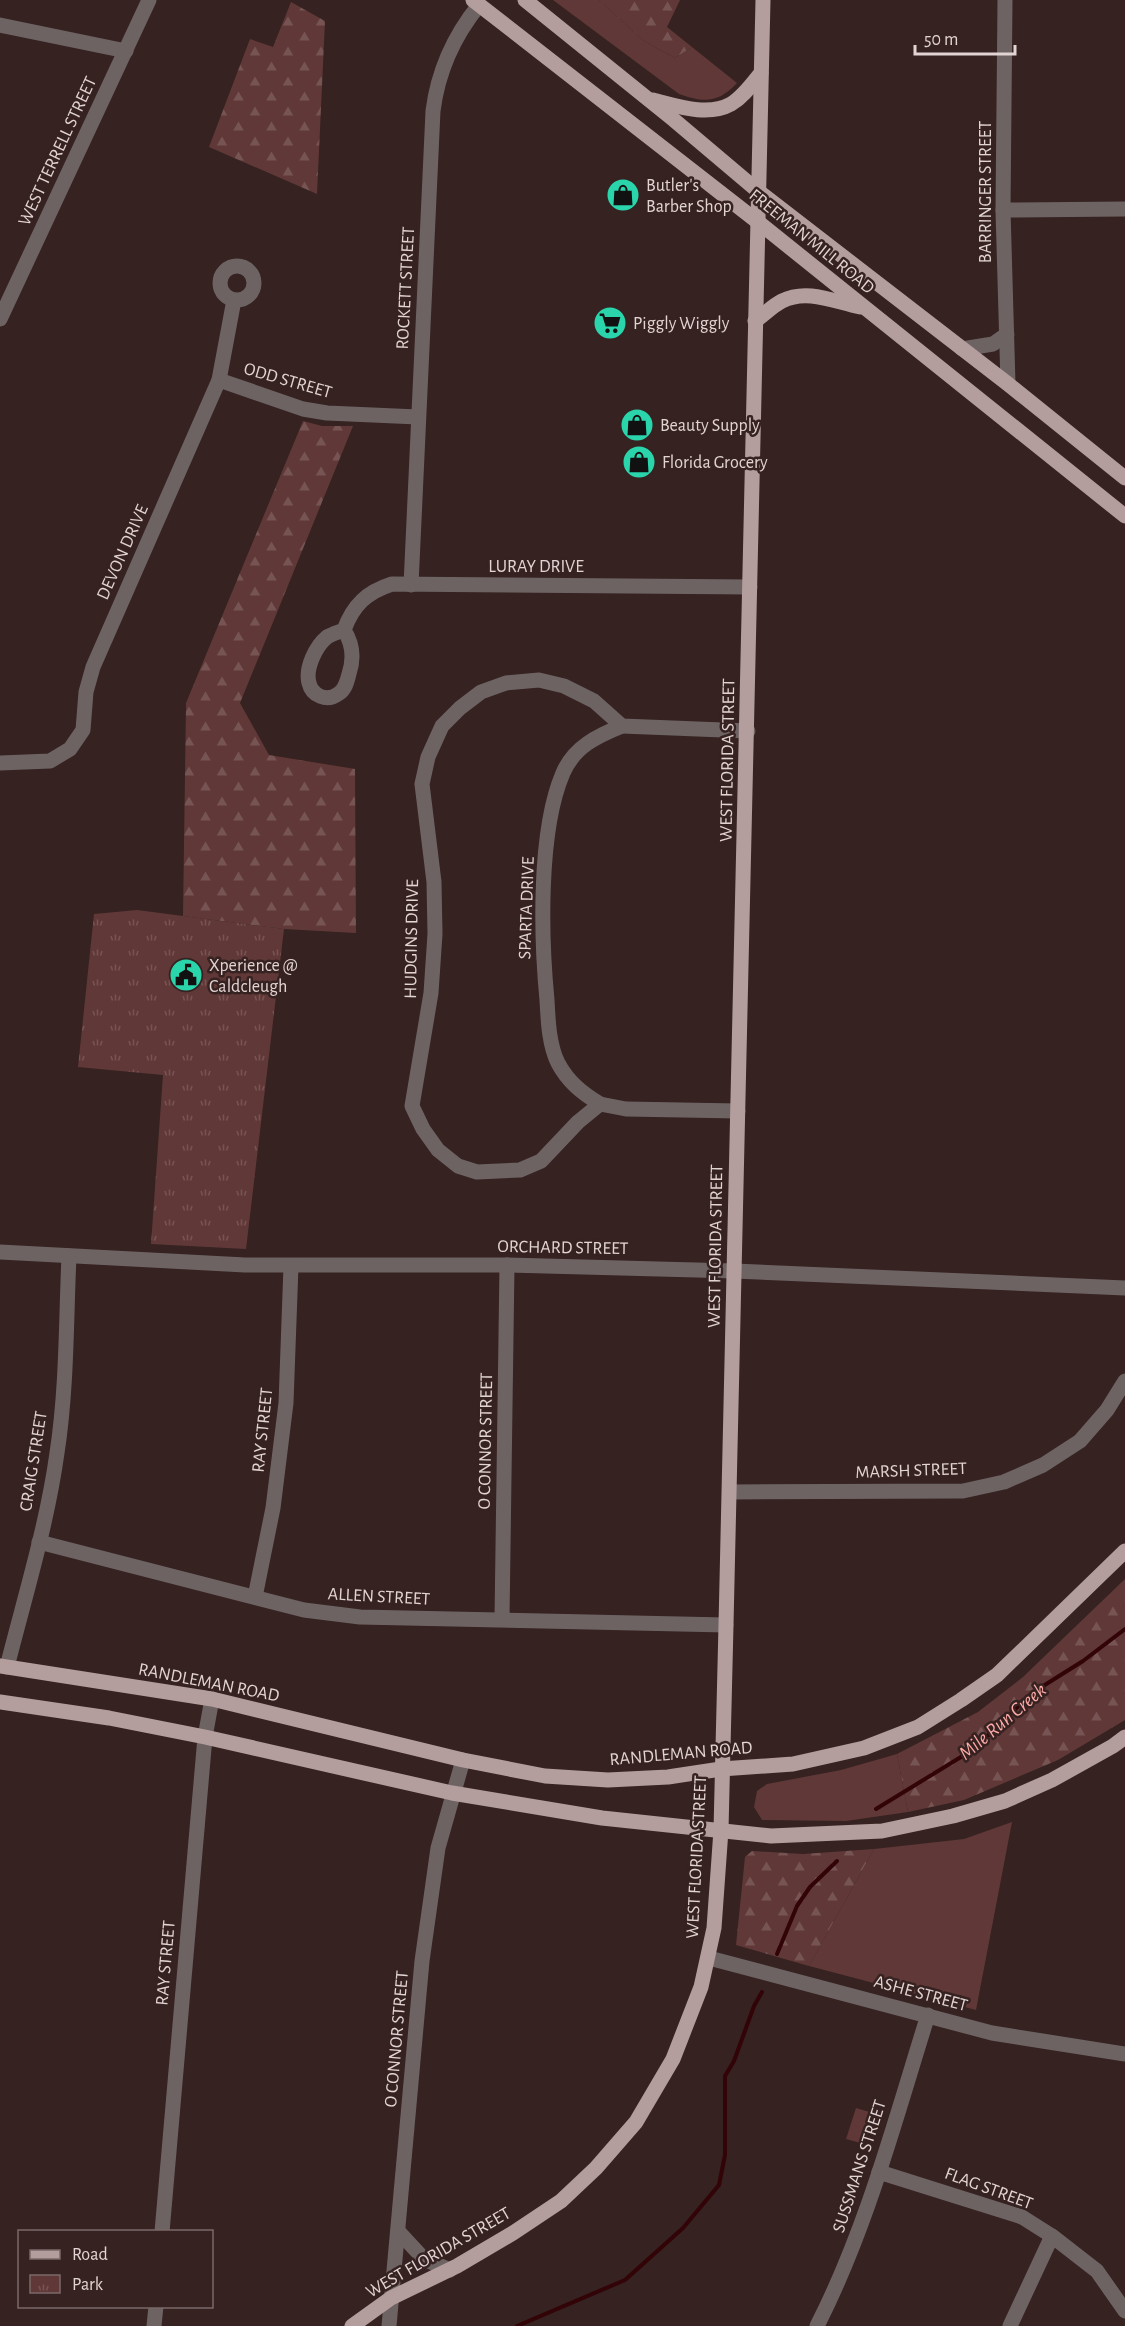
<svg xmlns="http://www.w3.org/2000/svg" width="1125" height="2326" font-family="'Alegreya Sans',sans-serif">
	<defs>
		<pattern id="forest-firs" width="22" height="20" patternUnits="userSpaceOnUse" patternTransform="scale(1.5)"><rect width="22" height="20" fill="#603837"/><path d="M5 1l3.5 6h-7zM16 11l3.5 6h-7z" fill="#765453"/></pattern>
		<pattern id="park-tufts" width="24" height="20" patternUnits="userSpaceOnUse" patternTransform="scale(1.5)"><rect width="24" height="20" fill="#603837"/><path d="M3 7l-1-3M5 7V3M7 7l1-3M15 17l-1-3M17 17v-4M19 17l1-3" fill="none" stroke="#765453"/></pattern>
	</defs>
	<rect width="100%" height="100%" fill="#352221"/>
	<g fill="#603837">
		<path d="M 553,0 L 599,0 L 644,41 L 675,58 L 692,47 L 737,83 C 718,103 705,103 679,94 Z"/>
		<polygon points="897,1754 908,1812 846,1821 762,1820 754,1807 757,1791 767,1784 841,1770"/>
		<polygon points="1012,1822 976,2010 809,1966 874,1849 964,1839"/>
		<polygon points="856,2108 873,2113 864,2144 846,2139"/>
	</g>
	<g fill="url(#forest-firs)">
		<polygon points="599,0 680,0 667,27 692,47 675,58 644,41"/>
		<polygon points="291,2 325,21 317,194 209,147 250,39 273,47"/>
		<polygon points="303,421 322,426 353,426 240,703 269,755 355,769 356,933 284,929 183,916 186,703"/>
		<polygon points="1125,1579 1125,1720 1058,1760 964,1800 908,1812 897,1754 978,1712 1023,1677"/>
		<polygon points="874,1849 809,1966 736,1945 745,1857 752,1851 803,1854"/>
	</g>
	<polygon fill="url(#park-tufts)" points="137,910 284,929 246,1249 151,1244 163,1075 78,1067 94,914"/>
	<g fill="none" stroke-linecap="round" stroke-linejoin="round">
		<g stroke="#320307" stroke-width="4">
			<polyline points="876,1809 974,1749 1032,1693 1083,1661 1125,1629"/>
			<polyline points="777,1954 797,1906 810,1887 837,1861"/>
			<polyline points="517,2326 625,2280 683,2228 719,2185 725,2155 725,2076 734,2061 754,2006 762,1992"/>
		</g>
		<g stroke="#6e6363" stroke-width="15">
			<polyline points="1005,0 1003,210 1008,384"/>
			<polyline points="0,25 126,51"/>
			<polyline points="1003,210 1125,209"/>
			<circle cx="237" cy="283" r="17"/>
			<polyline points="0,319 149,0"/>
			<polyline points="962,349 993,344 1007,334"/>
			<polyline points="219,380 303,409 327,413 418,417"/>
			<path d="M 411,585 L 433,111 C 438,71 454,36 479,5"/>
			<path d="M 344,630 C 353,644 354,659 349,674 C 347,682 345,690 338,694 C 327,702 312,696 309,683 C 305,668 316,646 327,637 C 332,634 339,632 344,630 C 353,605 367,592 392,584 L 750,587"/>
			<polyline points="0,763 50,761 70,749 83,730 86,692 93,667 219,380 234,300"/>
			<path d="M 600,1104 C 582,1093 568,1082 558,1063 C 549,1045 548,1020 547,1000 C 541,938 538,831 563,773 C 574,747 597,736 622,726"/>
			<polyline points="738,1111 626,1109 600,1104 578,1122 541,1161 520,1170 477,1172 458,1166 438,1150 423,1129 412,1106 431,993 435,934 434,882 422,784 428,757 442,726 460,708 481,692 506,683 539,680 564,686 594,701 622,726 748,731"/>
			<polyline points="0,1252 245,1265 507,1265 734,1271 1125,1288"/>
			<polyline points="730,1492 963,1491 1004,1482 1043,1465 1080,1441 1107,1410 1125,1381"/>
			<polyline points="39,1542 304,1610 360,1617 726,1625"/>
			<polyline points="255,1597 273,1508 286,1403 291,1266"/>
			<polyline points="502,1619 507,1265"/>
			<path d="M 7,1667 C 25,1596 47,1525 57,1453 C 67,1388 66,1321 69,1256"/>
			<polyline points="709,1958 992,2033 1125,2054"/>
			<polyline points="879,2172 1022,2217 1052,2236 1097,2271 1125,2311"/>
			<polyline points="398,2231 424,2259 450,2270"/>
			<polyline points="162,2232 205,1737 212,1699"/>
			<polyline points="154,2326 156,2306"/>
			<polyline points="389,2326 422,1961 438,1848 463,1760"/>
			<path d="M 817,2326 C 867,2228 895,2120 928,2015"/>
			<polyline points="1010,2326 1052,2236"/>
		</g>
		<g stroke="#b39e9d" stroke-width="15">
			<polyline points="473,0 758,222 1125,516"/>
			<polyline points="525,0 674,120 758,191 1008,384 1125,478"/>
			<path d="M 653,100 C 677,106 708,117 731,104 C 743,97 752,84 761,73"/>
			<path d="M 755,321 C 764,315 772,306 782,301 C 807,288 835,302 860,307"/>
			<polyline points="0,1666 212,1699 463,1760 545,1776 608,1780 668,1777 721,1769 793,1764 864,1748 918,1727 961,1700 997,1675 1125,1551"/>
			<polyline points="0,1702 109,1718 205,1737 452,1793 602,1818 771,1836 882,1831 953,1816 1005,1801 1052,1780 1113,1746 1125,1737"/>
			<polyline points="352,2326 391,2298 457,2266 513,2233 561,2201 596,2168 636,2122 673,2059 701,1987 714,1928 721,1830 726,1625 763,0"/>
		</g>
	</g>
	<defs>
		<g id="shop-disc" transform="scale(1.725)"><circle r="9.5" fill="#2ad5ac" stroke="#352221"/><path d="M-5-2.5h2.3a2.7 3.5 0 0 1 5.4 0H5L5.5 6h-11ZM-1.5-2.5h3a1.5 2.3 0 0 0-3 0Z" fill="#111"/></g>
		<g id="supermarket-disc" transform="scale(1.725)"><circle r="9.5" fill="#2ad5ac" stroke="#352221"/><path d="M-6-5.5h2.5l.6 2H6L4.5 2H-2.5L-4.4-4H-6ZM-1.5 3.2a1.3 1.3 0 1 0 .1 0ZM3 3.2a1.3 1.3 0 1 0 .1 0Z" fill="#111"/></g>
		<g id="civic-disc" transform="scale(1.725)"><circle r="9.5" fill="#2ad5ac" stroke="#352221"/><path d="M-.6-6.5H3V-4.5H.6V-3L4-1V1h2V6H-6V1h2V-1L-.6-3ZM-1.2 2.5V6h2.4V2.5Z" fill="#111"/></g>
	</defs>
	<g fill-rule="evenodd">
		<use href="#shop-disc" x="623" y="195"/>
		<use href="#supermarket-disc" x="610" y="323"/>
		<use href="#shop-disc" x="637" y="425"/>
		<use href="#shop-disc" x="639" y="462"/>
		<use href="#civic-disc" x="186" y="975"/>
	</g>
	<g text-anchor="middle" stroke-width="5" stroke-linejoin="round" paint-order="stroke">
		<g font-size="18" fill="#e2d4d3" stroke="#352221">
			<text transform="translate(57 151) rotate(-65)" y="6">WEST TERRELL STREET</text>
			<text transform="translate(985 192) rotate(-90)" y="6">BARRINGER STREET</text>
			<text transform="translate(812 241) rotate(39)" y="6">FREEMAN MILL ROAD</text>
			<text transform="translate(405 288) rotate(-87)" y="6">ROCKETT STREET</text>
			<text transform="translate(288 380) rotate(16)" y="6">ODD STREET</text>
			<text transform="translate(122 552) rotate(-66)" y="6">DEVON DRIVE</text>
			<text x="536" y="572">LURAY DRIVE</text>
			<text transform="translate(727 760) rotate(-89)" y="6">WEST FLORIDA STREET</text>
			<text transform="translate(526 908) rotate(-88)" y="6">SPARTA DRIVE</text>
			<text transform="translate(411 939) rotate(-89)" y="6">HUDGINS DRIVE</text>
			<text transform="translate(715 1246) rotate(-89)" y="6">WEST FLORIDA STREET</text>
			<text transform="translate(563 1247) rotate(1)" y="6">ORCHARD STREET</text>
			<text transform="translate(262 1430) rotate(-84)" y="6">RAY STREET</text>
			<text transform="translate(485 1441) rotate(-89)" y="6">O CONNOR STREET</text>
			<text transform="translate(33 1461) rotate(-81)" y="6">CRAIG STREET</text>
			<text transform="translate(911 1470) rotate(-2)" y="6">MARSH STREET</text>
			<text transform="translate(379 1596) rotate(3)" y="6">ALLEN STREET</text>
			<text transform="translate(209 1682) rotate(11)" y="6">RANDLEMAN ROAD</text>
			<text transform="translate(681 1753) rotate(-5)" y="6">RANDLEMAN ROAD</text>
			<text transform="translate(696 1857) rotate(-87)" y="6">WEST FLORIDA STREET</text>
			<text transform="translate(165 1963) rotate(-85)" y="6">RAY STREET</text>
			<text transform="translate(921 1993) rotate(15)" y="6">ASHE STREET</text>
			<text transform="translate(396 2039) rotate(-85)" y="6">O CONNOR STREET</text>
			<text transform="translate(859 2166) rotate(-72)" y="6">SUSSMANS STREET</text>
			<text transform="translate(989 2188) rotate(20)" y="6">FLAG STREET</text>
			<text transform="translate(438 2252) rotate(-30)" y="6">WEST FLORIDA STREET</text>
		</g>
		<g font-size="18" fill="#e2d4d3" stroke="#352221" text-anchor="start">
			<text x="646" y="191">Butler's<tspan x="646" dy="21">Barber Shop</tspan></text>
			<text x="633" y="329">Piggly Wiggly</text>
			<text x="660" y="431">Beauty Supply</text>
			<text x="662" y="468">Florida Grocery</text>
			<text x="209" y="971">Xperience @<tspan x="209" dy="21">Caldcleugh</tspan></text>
		</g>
		<g font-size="20" font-style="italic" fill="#ffaba8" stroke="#352221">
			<text transform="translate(1002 1721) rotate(-40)" y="7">Mile Run Creek</text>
		</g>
	</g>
	<rect x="18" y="2230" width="195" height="78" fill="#352221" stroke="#7a6968" stroke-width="1.5"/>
	<rect x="30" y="2250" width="30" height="9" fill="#b39e9d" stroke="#7a6968" stroke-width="1.5"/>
	<text x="72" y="2260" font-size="18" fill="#e2d4d3">Road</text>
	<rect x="30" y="2275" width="30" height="18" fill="url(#park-tufts)" stroke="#7a6968" stroke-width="1.5"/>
	<text x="72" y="2290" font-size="18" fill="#e2d4d3">Park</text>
	<path d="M915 45v9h100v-9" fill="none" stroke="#e2d4d3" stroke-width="3"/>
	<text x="924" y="45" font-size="18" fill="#e2d4d3" stroke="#352221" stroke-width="4.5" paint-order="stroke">50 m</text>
</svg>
